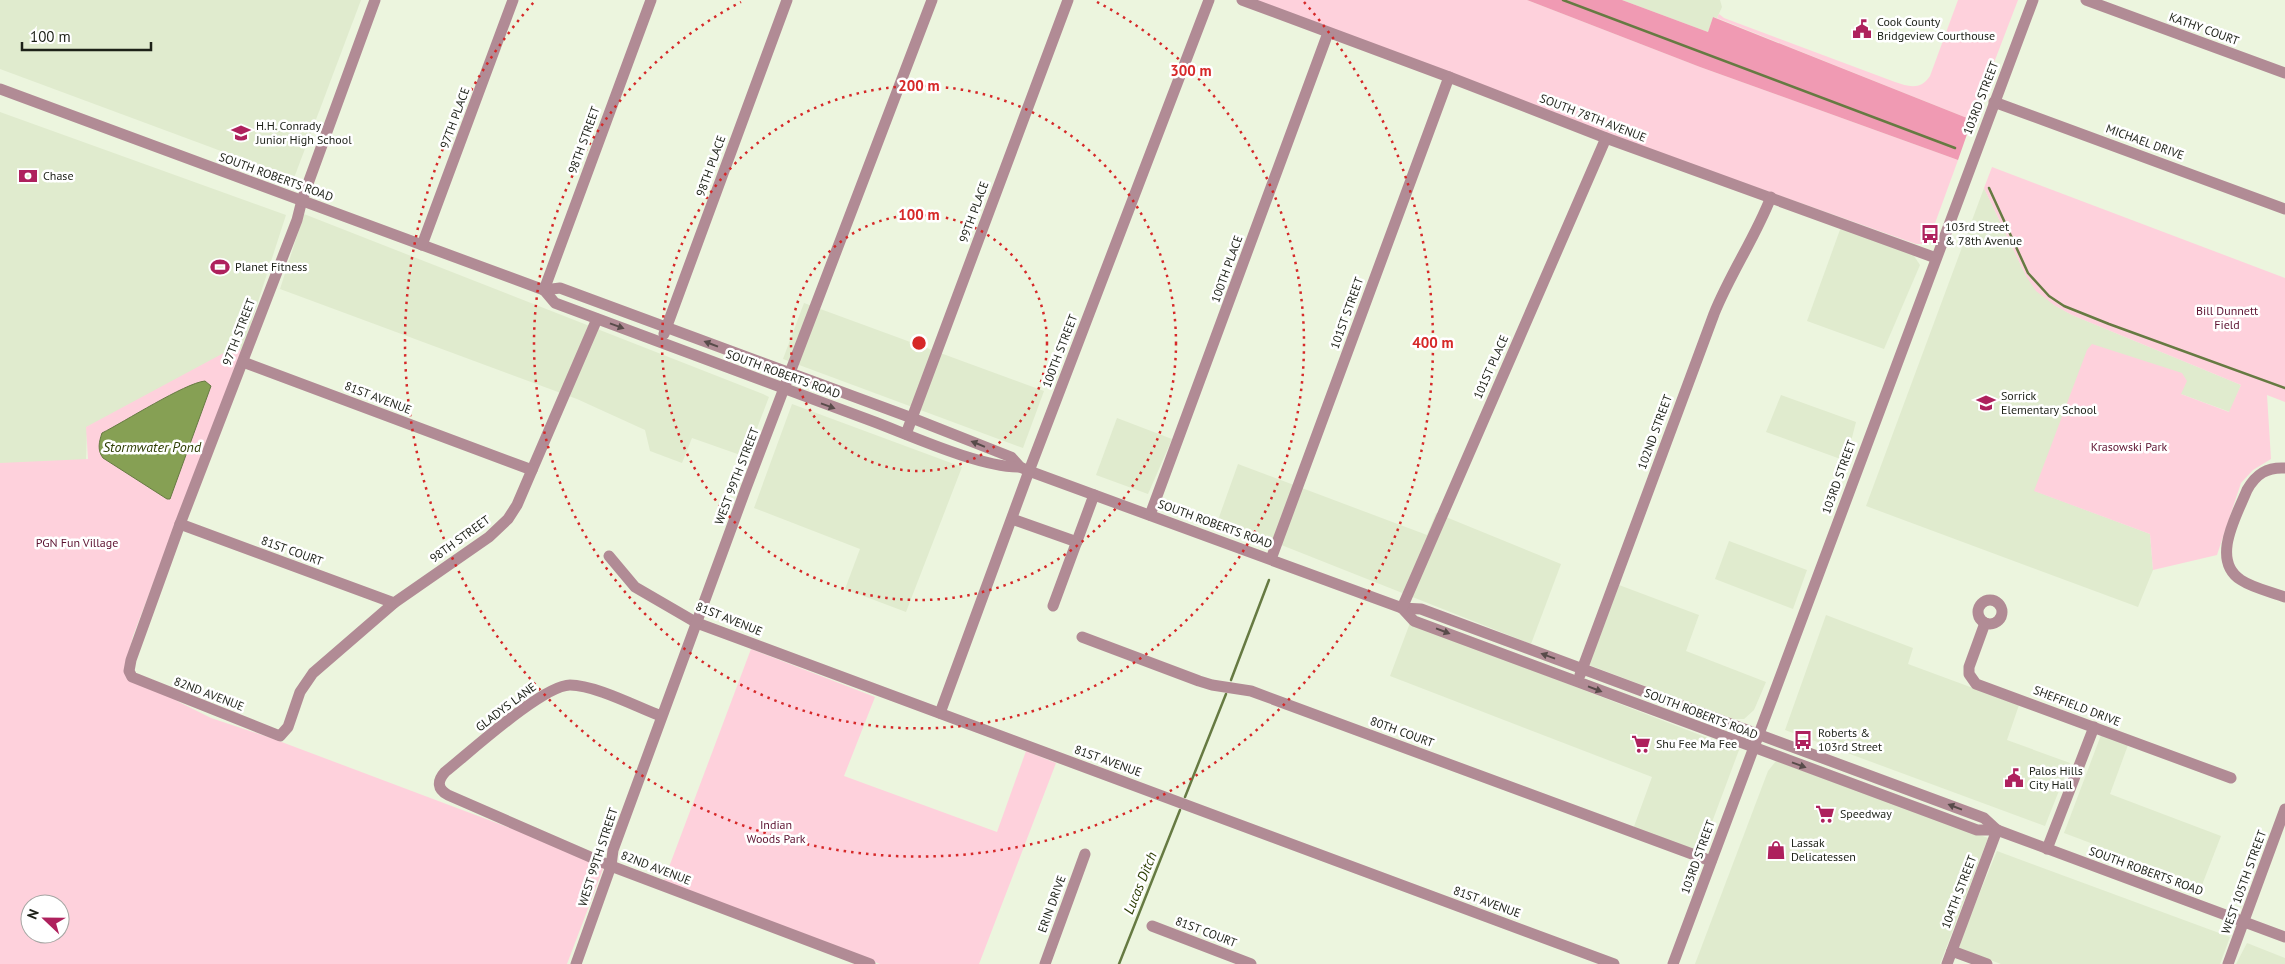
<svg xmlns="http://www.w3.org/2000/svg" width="2285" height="964" font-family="'PT Sans',sans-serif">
	<rect width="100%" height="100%" fill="#ecf5de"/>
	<g fill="#e0ebce">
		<polygon points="0,0 361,0 294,178 0,69"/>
		<polygon points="1622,0 1720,0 1722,7 1717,18 1713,17 1708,32"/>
		<polygon points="0,112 286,215 242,351 87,427 86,463 0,463"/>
		<polygon points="1984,188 2026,276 2054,305 2072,315 2241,385 2230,412 2181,394 2035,491 2150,534 2153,570 2138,607 1866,506"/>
		<polygon points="304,214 763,394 769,397 746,457 692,438 682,463 650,451 645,430 577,399 280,289"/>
		<polygon points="1841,227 1912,253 1920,265 1884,349 1807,321"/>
		<polygon points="804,303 1044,391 1023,448 783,359"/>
		<polygon points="1781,395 1856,422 1846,461 1766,432"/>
		<polygon points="792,404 962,467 906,612 845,589 860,549 754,508"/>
		<polygon points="1117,418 1172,439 1148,494 1096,475"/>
		<polygon points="1238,464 1427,535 1436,513 1561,564 1531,644 1218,520"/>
		<polygon points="1729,541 1807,570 1793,609 1715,579"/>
		<polygon points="1619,585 1699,615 1686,651 1766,682 1754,710 1744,719 1732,719 1589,665"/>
		<polygon points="1826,615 1913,648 1908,664 2019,705 2007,740 2070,763 2045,826 1785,730"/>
		<polygon points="1410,623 1739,750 1699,857 1632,832 1652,777 1390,676"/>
		<polygon points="2101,735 2128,745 2110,794 2221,836 2202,885 2064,833"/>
		<polygon points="1776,761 1988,838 1940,964 1695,964 1768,771"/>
		<polygon points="1997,851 2230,937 2220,964 2001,964 1957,948"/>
		<polygon points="2247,943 2285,958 2285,964 2236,964"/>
	</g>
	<g fill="#fed1dc" fill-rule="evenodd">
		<polygon points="1251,0 1527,0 1700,67 1958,160 1930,237 1922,244 1916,244 1640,146"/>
		<path d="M 1958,0 L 2018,0 L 1972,120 L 1717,18 L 1719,14 L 1724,18 L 1895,82 C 1909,87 1921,90 1930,76 Z"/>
		<polygon points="1992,167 2285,278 2285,402 2267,395 2271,459 2253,470 2241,483 2217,555 2153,570 2150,534 2034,491 2087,350 2092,344 2182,373 2187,381 2181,394 2229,412 2241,385 2072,315 2054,305 2036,291 2026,276 1984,188"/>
		<path d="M 233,348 L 242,351 L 133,636 L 125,668 L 179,702 L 211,718 L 271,738 L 590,858 L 602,865 L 603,869 L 567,964 L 0,964 L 0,463 L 88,459 L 86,427 ZM 30,904 L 60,904 L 60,934 L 30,934 Z"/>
		<polygon points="751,649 875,697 844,776 997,832 1026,751 1056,763 979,964 880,964 663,883"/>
	</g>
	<polygon fill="#f09ab3" points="1527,0 1622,0 1708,32 1713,17 1972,120 1958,160 1700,67"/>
	<path fill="#86a054" stroke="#667a42" d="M 205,381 L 211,386 L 170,499 L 167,499 L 103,458 C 97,450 99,442 102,433 C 124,422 185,383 205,381 Z"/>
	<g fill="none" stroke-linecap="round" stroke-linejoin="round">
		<g stroke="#667a42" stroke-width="2.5">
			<polyline points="1563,0 1955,148"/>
			<polyline points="1989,188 2028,273 2049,296 2064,306 2109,324 2285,388"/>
			<polyline points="1231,680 1269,580"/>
			<polyline points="1185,797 1226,694"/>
			<polyline points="1119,964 1180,810"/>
		</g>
		<g stroke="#b18b95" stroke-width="11">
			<polyline points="375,0 302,200 297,220 180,524 131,660 129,671 132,677 280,736 288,727 300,692 313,673 394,603 489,537 508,519 517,505 532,470 597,319"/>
			<polyline points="1242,0 1449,77 1606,138 1936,258"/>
			<polyline points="2086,0 2285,73"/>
			<polyline points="0,89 544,290 560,288 912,418 1011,457 1020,467 1029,471 1402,608 1421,609 1984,818 1997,830"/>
			<polyline points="1994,102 2285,209"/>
			<polyline points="422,245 513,0"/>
			<path d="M 544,290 L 555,303 C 661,342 766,382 872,421 C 912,436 979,467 1020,467"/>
			<polyline points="544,290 651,0"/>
			<polyline points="664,334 787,0"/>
			<polyline points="243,362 532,470"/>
			<polyline points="906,434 1068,0"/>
			<path d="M 2285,468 C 2267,467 2256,474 2247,490 C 2237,515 2210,560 2241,580 C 2253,588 2271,592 2285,597"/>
			<polyline points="1150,515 1328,33"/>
			<polyline points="1012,519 1077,542"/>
			<polyline points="180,524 394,603"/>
			<polyline points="609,556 635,587 697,623 1614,964"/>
			<polyline points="1271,559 1449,77"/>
			<circle cx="1990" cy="612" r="12"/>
			<polyline points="1053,606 1094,495"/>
			<polyline points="1402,608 1414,621 1977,830 1997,830 2285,937"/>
			<polyline points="1402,608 1606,138"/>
			<polyline points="1985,623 1969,667 1969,674 1976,684 2231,778"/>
			<polyline points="1082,637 1199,681 1212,685 1251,691 1711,861"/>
			<path d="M 1580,675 L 1714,314 C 1730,274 1755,238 1771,197"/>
			<polyline points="940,713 1029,471 1209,0"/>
			<path d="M 661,716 C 637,707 595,685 570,685 C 543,685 469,753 445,772 C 437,781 437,789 448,795 L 611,866 L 870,964"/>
			<polyline points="2047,849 2094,727"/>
			<polyline points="1152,926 1251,964"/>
			<polyline points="1952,951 1987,964"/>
			<polyline points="576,964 611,866 613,850 746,488 932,0"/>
			<polyline points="1045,964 1085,854"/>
			<polyline points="1673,964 2033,0"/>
			<polyline points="1947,964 1997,830"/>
			<polyline points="2228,964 2285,809"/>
		</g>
	</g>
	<defs><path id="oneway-solid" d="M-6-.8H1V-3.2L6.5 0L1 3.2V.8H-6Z" transform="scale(1.25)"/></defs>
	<g fill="#584b4a">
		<use href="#oneway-solid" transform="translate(617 326) rotate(20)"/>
		<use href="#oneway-solid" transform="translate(711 344) rotate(-159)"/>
		<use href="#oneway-solid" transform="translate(828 406) rotate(20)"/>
		<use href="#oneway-solid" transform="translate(978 444) rotate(-158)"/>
		<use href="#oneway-solid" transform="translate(1443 631) rotate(21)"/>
		<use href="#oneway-solid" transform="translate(1548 656) rotate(-160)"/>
		<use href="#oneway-solid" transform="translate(1595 689) rotate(21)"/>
		<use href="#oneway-solid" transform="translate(1799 765) rotate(20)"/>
		<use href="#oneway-solid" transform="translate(1955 807) rotate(-159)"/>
	</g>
	<g fill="none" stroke="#d62828" stroke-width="2.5" stroke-dasharray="2.5 5">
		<circle cx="919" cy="343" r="128"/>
		<circle cx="919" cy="343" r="257"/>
		<path d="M1097 2A385 385 0 1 1 741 2"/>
		<path d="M1304 2A514 514 0 1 1 534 2"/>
	</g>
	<defs>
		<g id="civic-bare" transform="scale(1.5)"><path d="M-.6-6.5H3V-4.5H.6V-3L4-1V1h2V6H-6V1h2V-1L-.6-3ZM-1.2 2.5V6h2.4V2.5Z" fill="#ae215d" stroke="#fff" stroke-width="2.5" paint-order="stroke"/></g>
		<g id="school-bare" transform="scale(1.5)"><path d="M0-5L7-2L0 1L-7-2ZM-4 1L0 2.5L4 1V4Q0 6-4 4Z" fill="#ae215d" stroke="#fff" stroke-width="2.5" paint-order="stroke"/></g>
		<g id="bank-bare" transform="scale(1.5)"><path d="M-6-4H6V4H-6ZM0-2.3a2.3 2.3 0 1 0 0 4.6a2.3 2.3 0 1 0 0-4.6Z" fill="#ae215d" stroke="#fff" stroke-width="2.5" paint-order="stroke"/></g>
		<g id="bus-bare" transform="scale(1.5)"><path d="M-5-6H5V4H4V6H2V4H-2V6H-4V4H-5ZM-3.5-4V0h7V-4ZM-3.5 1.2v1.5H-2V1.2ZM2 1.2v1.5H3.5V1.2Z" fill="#ae215d" stroke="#fff" stroke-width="2.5" paint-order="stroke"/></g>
		<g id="stadium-bare" transform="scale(1.5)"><path d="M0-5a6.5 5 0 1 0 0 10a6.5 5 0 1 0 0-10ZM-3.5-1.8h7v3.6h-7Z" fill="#ae215d" stroke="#fff" stroke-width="2.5" paint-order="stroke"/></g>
		<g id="supermarket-bare" transform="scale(1.5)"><path d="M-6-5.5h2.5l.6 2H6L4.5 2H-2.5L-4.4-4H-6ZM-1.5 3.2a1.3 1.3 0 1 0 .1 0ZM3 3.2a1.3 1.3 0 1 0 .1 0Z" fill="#ae215d" stroke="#fff" stroke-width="2.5" paint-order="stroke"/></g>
		<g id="shop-bare" transform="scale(1.5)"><path d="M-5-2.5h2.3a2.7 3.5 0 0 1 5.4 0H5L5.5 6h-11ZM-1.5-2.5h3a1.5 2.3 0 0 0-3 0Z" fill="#ae215d" stroke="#fff" stroke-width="2.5" paint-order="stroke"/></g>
	</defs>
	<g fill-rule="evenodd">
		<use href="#civic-bare" x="1862" y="29"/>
		<use href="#school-bare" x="241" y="133"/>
		<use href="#bank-bare" x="28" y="176"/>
		<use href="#bus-bare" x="1930" y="234"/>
		<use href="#stadium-bare" x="220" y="267"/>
		<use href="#school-bare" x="1986" y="403"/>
		<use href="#bus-bare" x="1803" y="740"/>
		<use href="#supermarket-bare" x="1641" y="744"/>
		<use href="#civic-bare" x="2014" y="778"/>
		<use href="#supermarket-bare" x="1825" y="814"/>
		<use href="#shop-bare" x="1776" y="850"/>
	</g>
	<g text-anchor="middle" stroke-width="5" stroke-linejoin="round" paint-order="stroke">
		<g font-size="12" fill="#1d2118" stroke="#fff" text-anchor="start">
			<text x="1877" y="26">Cook County<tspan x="1877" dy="14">Bridgeview Courthouse</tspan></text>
			<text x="256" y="130">H.H. Conrady<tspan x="256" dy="14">Junior High School</tspan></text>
			<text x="43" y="180">Chase</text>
			<text x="1945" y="231">103rd Street<tspan x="1945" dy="14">&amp; 78th Avenue</tspan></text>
			<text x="235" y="271">Planet Fitness</text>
			<text x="2001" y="400">Sorrick<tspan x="2001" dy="14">Elementary School</tspan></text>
			<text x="1818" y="737">Roberts &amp;<tspan x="1818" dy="14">103rd Street</tspan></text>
			<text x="1656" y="748">Shu Fee Ma Fee</text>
			<text x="2029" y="775">Palos Hills<tspan x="2029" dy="14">City Hall</tspan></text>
			<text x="1840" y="818">Speedway</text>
			<text x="1791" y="847">Lassak<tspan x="1791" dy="14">Delicatessen</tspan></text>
		</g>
		<g font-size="12" fill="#1d2118" stroke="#fff">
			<text transform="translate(2204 29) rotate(20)" y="4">KATHY COURT</text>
			<text transform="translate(1981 98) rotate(-69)" y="4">103RD STREET</text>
			<text transform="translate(455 118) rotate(-70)" y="4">97TH PLACE</text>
			<text transform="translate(1593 118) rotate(21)" y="4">SOUTH 78TH AVENUE</text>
			<text transform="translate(584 140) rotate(-70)" y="4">98TH STREET</text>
			<text transform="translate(2145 142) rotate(20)" y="4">MICHAEL DRIVE</text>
			<text transform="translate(711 166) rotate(-70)" y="4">98TH PLACE</text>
			<text transform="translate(276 177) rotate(20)" y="4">SOUTH ROBERTS ROAD</text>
			<text transform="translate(974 212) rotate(-70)" y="4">99TH PLACE</text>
			<text transform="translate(1227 269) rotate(-70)" y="4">100TH PLACE</text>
			<text transform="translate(1347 313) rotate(-70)" y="4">101ST STREET</text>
			<text transform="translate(239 332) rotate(-69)" y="4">97TH STREET</text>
			<text transform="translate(1060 351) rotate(-69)" y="4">100TH STREET</text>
			<text transform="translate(1491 367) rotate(-66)" y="4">101ST PLACE</text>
			<text transform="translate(783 374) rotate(20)" y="4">SOUTH ROBERTS ROAD</text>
			<text transform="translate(378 398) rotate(21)" y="4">81ST AVENUE</text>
			<text transform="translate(1655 432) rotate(-70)" y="4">102ND STREET</text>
			<text transform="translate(737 476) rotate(-69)" y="4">WEST 99TH STREET</text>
			<text transform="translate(1839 477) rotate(-70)" y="4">103RD STREET</text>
			<text transform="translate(1215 524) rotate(20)" y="4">SOUTH ROBERTS ROAD</text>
			<text transform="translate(460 539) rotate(-36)" y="4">98TH STREET</text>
			<text transform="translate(292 551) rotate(20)" y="4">81ST COURT</text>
			<text transform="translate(729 619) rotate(22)" y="4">81ST AVENUE</text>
			<text transform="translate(209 694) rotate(21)" y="4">82ND AVENUE</text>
			<text transform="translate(2077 706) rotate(21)" y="4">SHEFFIELD DRIVE</text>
			<text transform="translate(506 707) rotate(-37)" y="4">GLADYS LANE</text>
			<text transform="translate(1701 714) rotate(21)" y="4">SOUTH ROBERTS ROAD</text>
			<text transform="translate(1402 732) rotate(20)" y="4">80TH COURT</text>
			<text transform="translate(1108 761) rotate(20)" y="4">81ST AVENUE</text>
			<text transform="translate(598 857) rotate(-72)" y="4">WEST 99TH STREET</text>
			<text transform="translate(1698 857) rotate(-70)" y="4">103RD STREET</text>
			<text transform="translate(656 868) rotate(21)" y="4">82ND AVENUE</text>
			<text transform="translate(2146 871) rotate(20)" y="4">SOUTH ROBERTS ROAD</text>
			<text transform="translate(2244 882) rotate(-70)" y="4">WEST 105TH STREET</text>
			<text transform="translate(1959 892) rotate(-69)" y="4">104TH STREET</text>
			<text transform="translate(1487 902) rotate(20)" y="4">81ST AVENUE</text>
			<text transform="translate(1052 904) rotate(-70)" y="4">ERIN DRIVE</text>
			<text transform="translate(1206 932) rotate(21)" y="4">81ST COURT</text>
		</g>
		<g font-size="12" fill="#5d1331" stroke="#fff">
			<text x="2227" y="315">Bill Dunnett<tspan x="2227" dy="14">Field</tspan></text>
			<text x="2129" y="451">Krasowski Park</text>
			<text x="77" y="547">PGN Fun Village</text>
			<text x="776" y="829">Indian<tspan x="776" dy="14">Woods Park</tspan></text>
		</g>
		<g font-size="14" font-style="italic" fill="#2f3f05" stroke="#fff">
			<text x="152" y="452">Stormwater Pond</text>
			<text transform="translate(1140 883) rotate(-68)" y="5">Lucas Ditch</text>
		</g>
	</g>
	<circle cx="919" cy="343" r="8" fill="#d62828" stroke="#fff" stroke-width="2.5"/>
	<g font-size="15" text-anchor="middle" font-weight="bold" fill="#d62828" stroke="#fff" stroke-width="5" stroke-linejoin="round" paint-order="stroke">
		<text x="1191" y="76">300 m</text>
		<text x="919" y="91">200 m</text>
		<text x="919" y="220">100 m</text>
		<text x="1433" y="348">400 m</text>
	</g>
	<g transform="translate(45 919) rotate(292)"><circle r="24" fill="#ffffff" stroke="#a5a6a3"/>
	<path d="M0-4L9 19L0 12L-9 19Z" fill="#ae215d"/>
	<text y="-8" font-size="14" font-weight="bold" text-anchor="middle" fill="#1d2118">N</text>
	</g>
	<path d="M22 42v8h129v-8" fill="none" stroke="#1d2118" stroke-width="2.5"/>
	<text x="30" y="42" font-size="15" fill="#1d2118" stroke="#ffffff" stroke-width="4" paint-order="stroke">100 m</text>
</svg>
